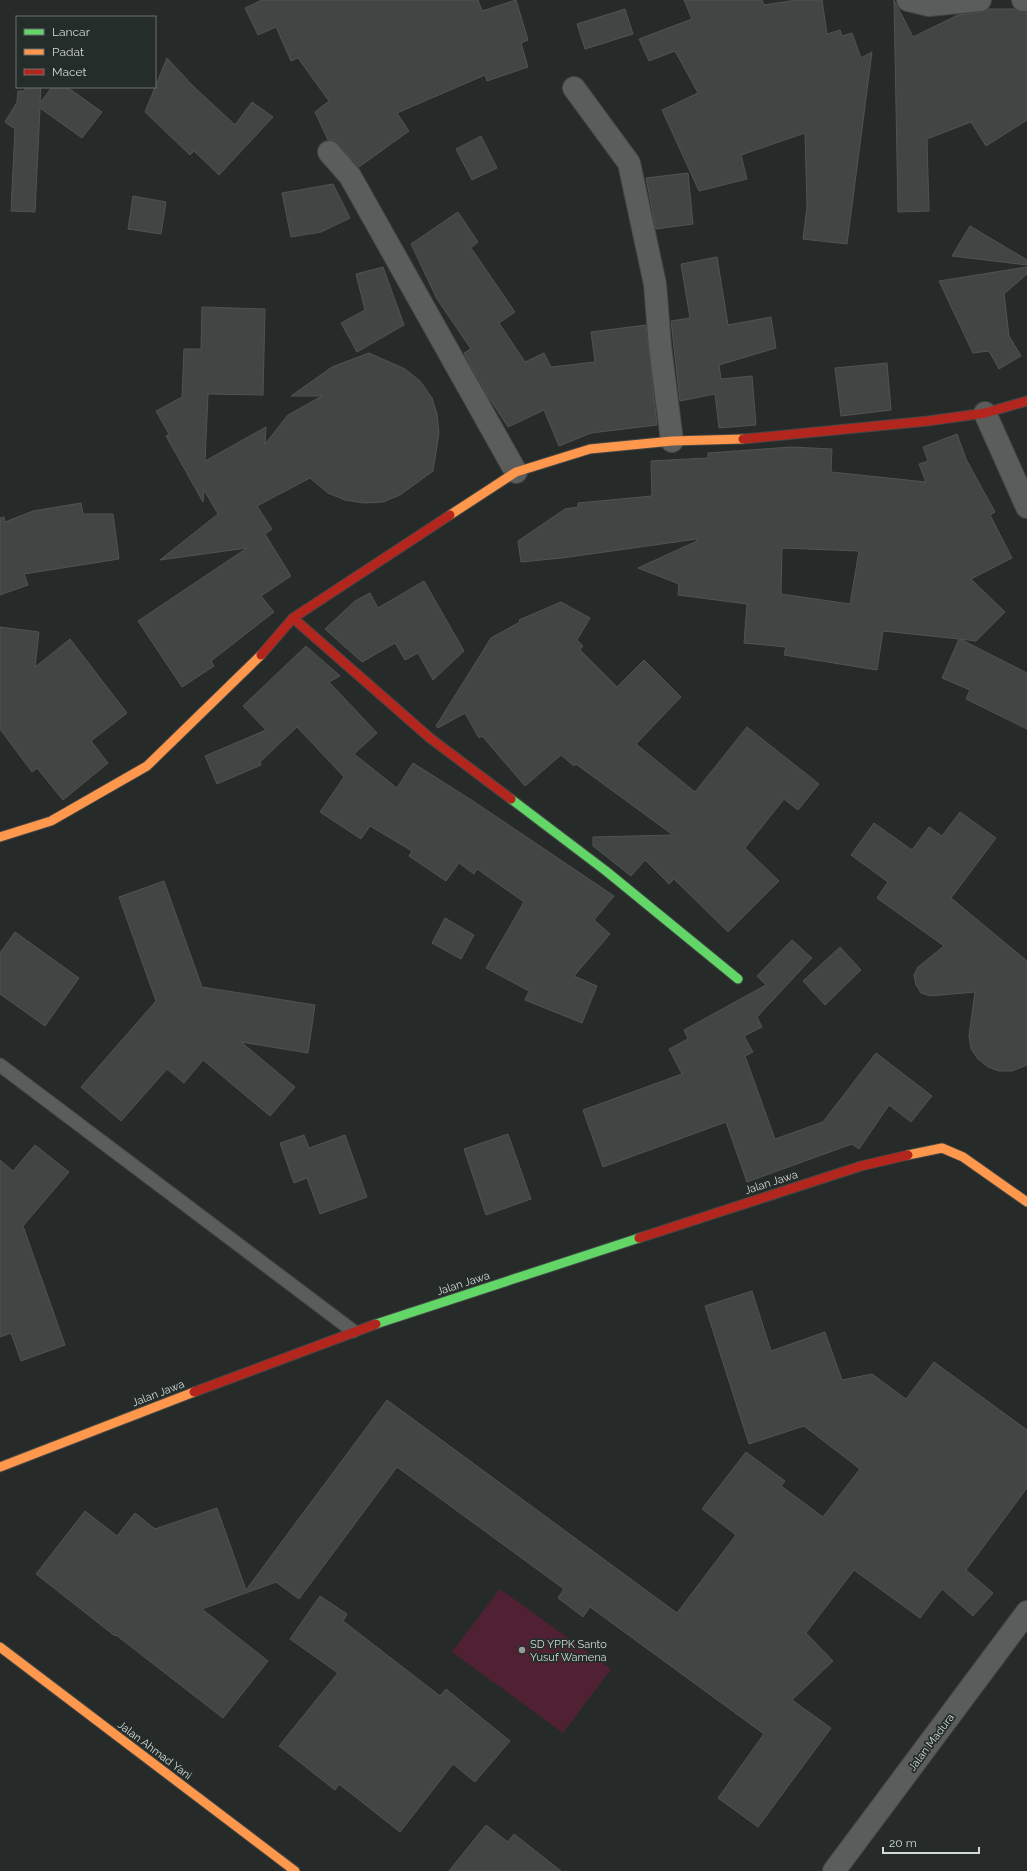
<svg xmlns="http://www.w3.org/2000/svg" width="1027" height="1871" font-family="Raleway,sans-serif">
	<rect width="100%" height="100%" fill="#262b29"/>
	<polygon fill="#502133" points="500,1589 611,1669 563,1733 452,1652"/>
	<g fill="#414543" stroke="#4f5452" fill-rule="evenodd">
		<polygon points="262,0 478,0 482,11 516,0 528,40 521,43 528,67 487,81 485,75 397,113 409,131 359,167 338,144 333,140 328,140 315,112 329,101 298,58 291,61 276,27 258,35 245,8"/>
		<polygon points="684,0 762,0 764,5 796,0 822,0 827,34 840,30 842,36 852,33 861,58 872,52 847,244 803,239 807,207 805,133 741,155 747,179 699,191 662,110 698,93 675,51 649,61 639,39 692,19"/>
		<polygon points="894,0 913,37 958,15 981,12 988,9 1015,9 1027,12 1027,120 986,146 971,122 927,139 929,211 898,212"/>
		<polygon points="625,9 633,34 585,49 577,24"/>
		<polygon points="167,58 193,86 235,125 252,102 273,117 219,175 194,151 190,155 145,112"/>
		<polygon points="26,87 41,87 40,103 52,87 67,87 102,112 82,138 40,108 35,212 11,211 15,129 5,122 17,102 18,91 24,91"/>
		<polygon points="481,136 497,168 472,180 456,149"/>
		<polygon points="688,173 693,224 656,229 646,178"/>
		<polygon points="333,184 350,218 321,232 291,237 282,193"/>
		<polygon points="133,196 166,202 161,234 128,229"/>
		<polygon points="458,212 478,242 471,248 515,312 499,323 525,362 544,353 551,367 595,362 591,332 646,325 657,425 591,433 559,446 544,410 508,427 486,393 464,353 471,349 437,299 411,244"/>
		<polygon points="970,226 1027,260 1027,265 952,256"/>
		<polygon points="717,257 728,325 771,317 776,348 719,365 721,379 752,376 756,425 719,428 715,394 680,401 671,321 690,318 681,264"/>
		<polygon points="383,267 404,325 357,352 341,323 365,310 356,274"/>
		<polygon points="1027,267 1027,274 1004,294 1009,336 1021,356 999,369 989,351 973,353 939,281"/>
		<polygon points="202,307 265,309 263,395 208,394 205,461 266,427 265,444 288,415 322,396 291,396 332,367 369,353 405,369 420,381 432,398 437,414 439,433 433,471 400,495 383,502 364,503 345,500 328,493 310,478 257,506 272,529 265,534 291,576 261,596 274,612 211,661 214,666 182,687 138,621 247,548 160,560 218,514 204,490 203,502 166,436 169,434 156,411 182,397 184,349 201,349"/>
		<polygon points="887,363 891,410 841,416 835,368"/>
		<path d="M 957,434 L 966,459 L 995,512 L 990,515 L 1012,558 L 971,579 L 1005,612 L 976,641 L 960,639 L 1027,673 L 1027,729 L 966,699 L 970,690 L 942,678 L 959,639 L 883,631 L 877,670 L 784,655 L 786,647 L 744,643 L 747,604 L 678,595 L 679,584 L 638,568 L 697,541 L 697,539 L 562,558 L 521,562 L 518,541 L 565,509 L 578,507 L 578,503 L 652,496 L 651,461 L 708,458 L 708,453 L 791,447 L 832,449 L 831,472 L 926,482 L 919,464 L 928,461 L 923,447 ZM 782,548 L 859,551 L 850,604 L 781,594 Z"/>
		<polygon points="81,503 83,514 113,514 119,559 24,574 28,585 0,595 0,518 4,517 5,522 33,511"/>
		<polygon points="424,581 464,651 433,680 418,653 405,660 395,643 362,662 325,629 355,601 370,593 378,608"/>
		<polygon points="561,602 590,618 577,640 583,646 580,650 617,687 644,660 681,697 636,744 695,792 747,727 819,784 798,810 784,799 745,848 779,881 728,932 674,879 669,884 645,860 631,876 593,846 593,837 673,835 576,764 574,766 561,755 525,786 482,736 479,738 465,713 438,728 436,726 491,638 520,622 519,620"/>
		<polygon points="0,627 39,632 35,667 70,639 127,713 91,741 108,763 63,800 37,768 32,772 0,729"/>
		<polygon points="306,646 340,676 329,682 377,733 354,754 397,788 413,763 473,801 614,896 594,920 610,934 574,976 597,986 582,1023 525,1000 529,991 486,968 524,902 477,869 474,874 459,863 446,881 409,856 412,851 370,826 361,839 320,812 344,777 297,727 260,762 261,765 217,784 205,756 266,730 243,706"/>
		<polygon points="960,812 996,838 951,898 1027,961 1027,1065 1012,1071 999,1071 988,1067 978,1059 971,1049 969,1036 975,992 930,996 921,993 916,985 914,975 918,967 944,946 877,898 888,882 851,855 874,823 912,850 929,827 942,836"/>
		<polygon points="164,881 202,987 315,1005 308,1053 241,1042 295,1087 270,1116 203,1060 184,1083 167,1069 121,1121 81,1087 156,1001 119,897"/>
		<polygon points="445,918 474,935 461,959 432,943"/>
		<polygon points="15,932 79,978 45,1026 0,994 0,953"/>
		<polygon points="792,940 812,958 757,1017 762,1027 744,1036 753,1052 745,1056 775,1139 823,1122 876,1053 932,1096 911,1122 889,1105 859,1149 852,1144 747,1182 726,1122 603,1167 583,1110 682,1074 669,1049 688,1039 684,1030 766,985 757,976"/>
		<polygon points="840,947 861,970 825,1005 803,981"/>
		<polygon points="508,1134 531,1199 486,1215 464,1149"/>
		<polygon points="304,1135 309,1148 345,1135 367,1197 320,1214 307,1178 294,1183 280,1143"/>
		<polygon points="35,1145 69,1172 23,1226 65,1345 21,1361 11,1333 0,1337 0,1160 13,1171"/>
		<polygon points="752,1291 771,1351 825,1332 842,1380 872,1374 906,1399 934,1362 1027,1430 1027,1488 966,1570 993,1593 973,1616 942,1589 920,1618 854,1570 806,1633 833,1661 792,1700 831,1728 758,1827 718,1798 764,1734 590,1607 583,1617 558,1598 564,1589 397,1467 299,1599 276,1582 202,1609 268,1661 223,1718 116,1635 115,1636 36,1574 85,1511 117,1536 135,1513 155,1529 217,1508 246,1590 387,1400 677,1613 736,1535 702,1509 746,1452 785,1481 781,1486 823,1517 860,1469 804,1426 749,1444 705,1306"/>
		<polygon points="320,1596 347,1614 343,1621 440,1696 446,1689 510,1741 475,1782 453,1764 400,1832 339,1784 335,1790 279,1746 338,1673 290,1639"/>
		<polygon points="486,1825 508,1842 514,1834 561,1871 449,1871"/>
	</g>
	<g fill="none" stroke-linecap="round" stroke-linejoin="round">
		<g stroke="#424645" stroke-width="15">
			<polyline id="lane" points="0,1065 353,1331"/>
		</g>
		<g stroke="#424645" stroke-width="24">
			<g id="street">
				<polyline points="908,0 929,5 980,0"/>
				<polyline points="1023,0 1027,0"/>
				<polyline points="574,88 629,163 655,284 660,346 672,441"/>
				<polyline points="329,152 350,176 516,472"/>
				<polyline points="985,413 1027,507"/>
				<polyline points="834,1871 1027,1612"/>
			</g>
		</g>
		<g stroke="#424645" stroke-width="11">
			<g id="fast">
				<polyline points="511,799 606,871 738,979"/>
				<polyline points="376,1324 639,1238"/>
			</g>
		</g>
		<g stroke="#424645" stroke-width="11">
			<g id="slow">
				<polyline points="450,515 516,472 590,449 672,441 743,439"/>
				<polyline points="0,837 51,821 147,766 261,655"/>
				<polyline points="908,1155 942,1148 963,1157 1027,1202"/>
				<polyline points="0,1467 194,1392"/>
				<polyline points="0,1647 295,1871"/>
			</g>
		</g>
		<g stroke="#424645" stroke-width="11">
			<g id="jam">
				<polyline points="743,439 928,421 985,413 1027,401"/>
				<polyline points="293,618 430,738 511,799"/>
				<polyline points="261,655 293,618 450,515"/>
				<polyline points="639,1238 861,1166 908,1155"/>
				<polyline points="194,1392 376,1324"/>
			</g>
		</g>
		<use href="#lane" stroke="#5a5d5c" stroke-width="13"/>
		<use href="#street" stroke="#5a5d5c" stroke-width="22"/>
		<use href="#fast" stroke="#63d668" stroke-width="9"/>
		<use href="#slow" stroke="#ff974d" stroke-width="9"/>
		<use href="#jam" stroke="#b3261e" stroke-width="9"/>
	</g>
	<circle fill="#969b99" stroke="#242d2a" stroke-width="1.5" cx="522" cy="1650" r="4"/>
	<g text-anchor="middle" stroke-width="3.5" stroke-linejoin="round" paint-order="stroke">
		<g font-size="11" fill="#d2d8d6" stroke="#242d2a">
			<text transform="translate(771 1182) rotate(-18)" y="4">Jalan Jawa</text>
			<text transform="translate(463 1283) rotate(-18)" y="4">Jalan Jawa</text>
			<text transform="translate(158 1393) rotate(-21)" y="4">Jalan Jawa</text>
			<text transform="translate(931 1742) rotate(-53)" y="4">Jalan Madura</text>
			<text transform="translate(155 1750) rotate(37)" y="4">Jalan Ahmad Yani</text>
		</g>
		<g font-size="11" fill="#d2d8d6" stroke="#242d2a" text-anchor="start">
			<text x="530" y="1648">SD YPPK Santo<tspan x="530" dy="13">Yusuf Wamena</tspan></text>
		</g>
	</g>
	<rect x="16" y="16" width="140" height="72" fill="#242d2a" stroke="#6a716f"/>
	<rect x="24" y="29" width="20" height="6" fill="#63d668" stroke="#6a716f"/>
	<text x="52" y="36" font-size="12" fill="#d2d8d6">Lancar</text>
	<rect x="24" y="49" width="20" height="6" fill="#ff974d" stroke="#6a716f"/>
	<text x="52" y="56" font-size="12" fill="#d2d8d6">Padat</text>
	<rect x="24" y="69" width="20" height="6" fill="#b3261e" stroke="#6a716f"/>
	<text x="52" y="76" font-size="12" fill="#d2d8d6">Macet</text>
	<path d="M883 1847v6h96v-6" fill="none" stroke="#d2d8d6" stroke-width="2"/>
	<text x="889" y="1847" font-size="12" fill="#d2d8d6" stroke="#242d2a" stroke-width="3" paint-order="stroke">20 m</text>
</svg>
